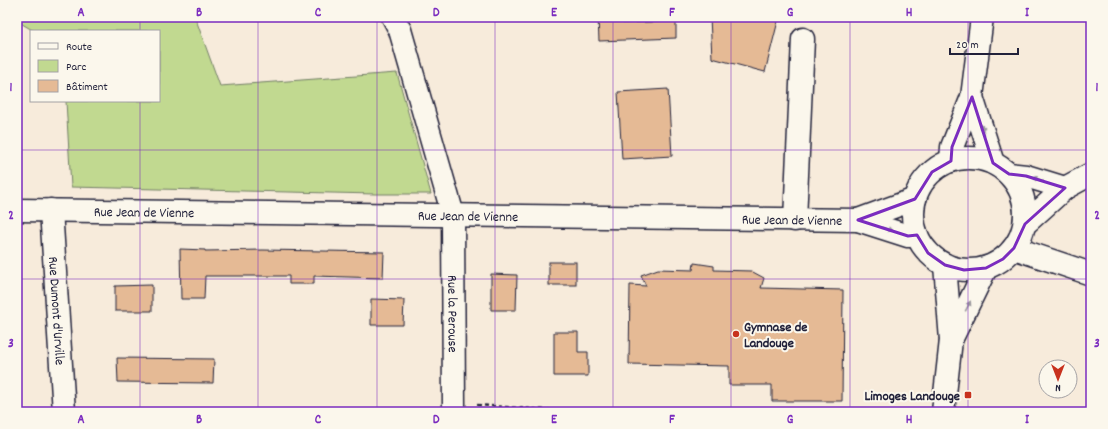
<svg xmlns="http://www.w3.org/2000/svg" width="1108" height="429" font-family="Dekko,sans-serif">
	<rect width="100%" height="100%" fill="#f7ebdb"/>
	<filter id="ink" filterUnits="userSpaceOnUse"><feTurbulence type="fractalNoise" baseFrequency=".025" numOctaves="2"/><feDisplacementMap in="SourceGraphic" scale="8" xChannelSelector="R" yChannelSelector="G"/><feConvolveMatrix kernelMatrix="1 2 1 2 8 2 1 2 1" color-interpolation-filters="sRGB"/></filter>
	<g filter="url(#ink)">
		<g fill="#c1d990" stroke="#727e66">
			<polygon points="17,17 195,17 220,86 397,73 431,194 375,194 71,187 66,101 159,101 159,31 34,31 17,21"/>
			<polygon points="622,408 776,412 622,412"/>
		</g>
		<g fill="#e5ba95" stroke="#22223b">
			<polygon points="598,17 623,17 623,23 676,21 676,38 599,41"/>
			<polygon points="710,17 779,17 765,72 712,58"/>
			<polygon points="668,89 672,156 622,159 618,92"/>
			<polygon points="180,249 205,250 205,251 263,250 384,252 383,278 314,276 314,284 289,284 289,276 205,276 204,299 181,299"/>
			<rect x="549" y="262" width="27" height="23"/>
			<polygon points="694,263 714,266 714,270 751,271 764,278 761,288 843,290 842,401 772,401 772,385 729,385 729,366 629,364 630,285 646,286 641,275 658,269 693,270"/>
			<polygon points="491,274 517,275 516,310 491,310"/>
			<polygon points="152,285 152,311 115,311 115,286"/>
			<polygon points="371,299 404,300 403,325 371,325"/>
			<polygon points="554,332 578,332 578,352 588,352 588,376 554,376"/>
			<polygon points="117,358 214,359 213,383 118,382"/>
		</g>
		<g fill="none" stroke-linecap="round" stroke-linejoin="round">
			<g stroke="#22223b" stroke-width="25">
				<g id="minor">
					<path id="s1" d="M 393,17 L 400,30 L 453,215 L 454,412"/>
					<path id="s2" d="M 17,210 L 858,220 L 908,236 L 917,235"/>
					<path id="s3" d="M 51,210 L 64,412"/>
					<polyline points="795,220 803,39"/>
					<polyline points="858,220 915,199"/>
					<polyline points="1014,248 1091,274"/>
				</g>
			</g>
			<g stroke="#22223b" stroke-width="25">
				<g id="major">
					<circle cx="969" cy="214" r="56"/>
					<polyline points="1009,174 1026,176 1065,188"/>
					<polyline points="1025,224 1065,188 1091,174"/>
					<polyline points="951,340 986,268"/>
					<polyline points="943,412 951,340 945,265"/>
				</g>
			</g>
			<g stroke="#22223b" stroke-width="25">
				<g id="highway">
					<polyline points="972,97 993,163"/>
					<polyline points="951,161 952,147 972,97 982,17"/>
				</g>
			</g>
			<polyline stroke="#22223b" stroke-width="2.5" stroke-dasharray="4 3" stroke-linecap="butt" points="477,405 576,412"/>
			<use href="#minor" stroke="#fbf7ec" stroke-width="22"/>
			<use href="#major" stroke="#fbf7ec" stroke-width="22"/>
			<use href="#highway" stroke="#fbf7ec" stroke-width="22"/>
		</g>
		<defs><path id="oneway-solid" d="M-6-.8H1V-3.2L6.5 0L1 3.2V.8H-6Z"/></defs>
		<g fill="#99979c">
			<use href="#oneway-solid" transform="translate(983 130) rotate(-108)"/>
			<use href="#oneway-solid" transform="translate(1038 179) rotate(-162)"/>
			<use href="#oneway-solid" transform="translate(887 229) rotate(17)"/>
			<use href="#oneway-solid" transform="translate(968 306) rotate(-63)"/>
		</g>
	</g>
	<path fill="none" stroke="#7b2cbf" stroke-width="3" stroke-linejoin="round" d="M 972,97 L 993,163 L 1009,174 L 1026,176 L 1065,188 L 1025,224 L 1014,248 L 1003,259 L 986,268 L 964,270 L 945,265 L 928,253 L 917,235 L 908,236 L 858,220 L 915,199 L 932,172 L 951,161 L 952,147 Z"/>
	<path fill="none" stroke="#7b2cbf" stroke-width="1" stroke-opacity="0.55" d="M 140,17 L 140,31M 258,17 L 258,412M 377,17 L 377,412M 495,17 L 495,412M 613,17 L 613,412M 731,17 L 731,412M 850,17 L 850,412M 968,17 L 968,412M 140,101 L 140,412M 17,150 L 1091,150M 17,279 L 1091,279"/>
	<g fill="#c8321e" stroke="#fbf7ec" stroke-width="1.5">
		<circle cx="736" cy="334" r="4"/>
		<rect x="964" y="391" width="8" height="8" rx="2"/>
	</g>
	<g text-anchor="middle" stroke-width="4" stroke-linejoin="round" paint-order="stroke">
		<g font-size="14" fill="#22223b" stroke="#fbf7ec">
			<text dy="5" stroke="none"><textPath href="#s2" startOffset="127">Rue Jean de Vienne</textPath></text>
			<text dy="5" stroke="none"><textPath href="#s2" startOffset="451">Rue Jean de Vienne</textPath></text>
			<text dy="5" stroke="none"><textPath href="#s2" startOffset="775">Rue Jean de Vienne</textPath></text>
			<text dy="5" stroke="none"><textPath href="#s3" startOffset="101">Rue Dumont d'Urville</textPath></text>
			<text dy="5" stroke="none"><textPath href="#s1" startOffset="306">Rue la Perouse</textPath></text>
		</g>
		<g font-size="14" font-weight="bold" fill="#22223b" stroke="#fbf7ec" text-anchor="start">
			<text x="744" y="331">Gymnase de<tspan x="744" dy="16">Landouge</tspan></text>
			<text x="960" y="400" text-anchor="end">Limoges Landouge</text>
		</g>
	</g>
	<rect width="1108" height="429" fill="none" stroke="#fbf7ec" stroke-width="44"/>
	<rect x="30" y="30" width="130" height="72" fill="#fbf7ec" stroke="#a4a2a5"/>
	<rect x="38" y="43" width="20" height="6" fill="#fbf7ec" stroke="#a4a2a5"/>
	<text x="66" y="50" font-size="12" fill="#22223b">Route</text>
	<rect x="38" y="60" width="20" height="12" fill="#c1d990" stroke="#a4a2a5"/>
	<text x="66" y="70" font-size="12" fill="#22223b">Parc</text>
	<rect x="38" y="80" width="20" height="12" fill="#e5ba95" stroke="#a4a2a5"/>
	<text x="66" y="90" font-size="12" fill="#22223b">Bâtiment</text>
	<g transform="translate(1058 379) rotate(180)"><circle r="19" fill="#fbf7ec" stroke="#a4a2a5"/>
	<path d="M0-3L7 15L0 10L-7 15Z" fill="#c8321e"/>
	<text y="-6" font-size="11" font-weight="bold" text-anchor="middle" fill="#22223b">N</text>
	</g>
	<path d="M950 48v6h68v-6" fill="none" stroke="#22223b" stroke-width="2"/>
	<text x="956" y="48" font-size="12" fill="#22223b" stroke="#fbf7ec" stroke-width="3" paint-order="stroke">20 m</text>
	<rect x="22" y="22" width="1064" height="385" fill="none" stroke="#7b2cbf" stroke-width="1.5"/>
	<g font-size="13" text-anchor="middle" font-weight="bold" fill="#7b2cbf">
		<text x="81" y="16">A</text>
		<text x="199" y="16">B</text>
		<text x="318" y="16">C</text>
		<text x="436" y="16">D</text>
		<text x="554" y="16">E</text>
		<text x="672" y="16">F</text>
		<text x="790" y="16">G</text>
		<text x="909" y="16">H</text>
		<text x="1027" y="16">I</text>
		<text x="11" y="91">1</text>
		<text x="1097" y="91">1</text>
		<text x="11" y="219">2</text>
		<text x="1097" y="219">2</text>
		<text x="11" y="347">3</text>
		<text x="1097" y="347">3</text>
		<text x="81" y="423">A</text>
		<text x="199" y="423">B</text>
		<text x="318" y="423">C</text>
		<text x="436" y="423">D</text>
		<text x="554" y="423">E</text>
		<text x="672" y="423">F</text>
		<text x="790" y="423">G</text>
		<text x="909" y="423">H</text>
		<text x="1027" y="423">I</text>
	</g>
</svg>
